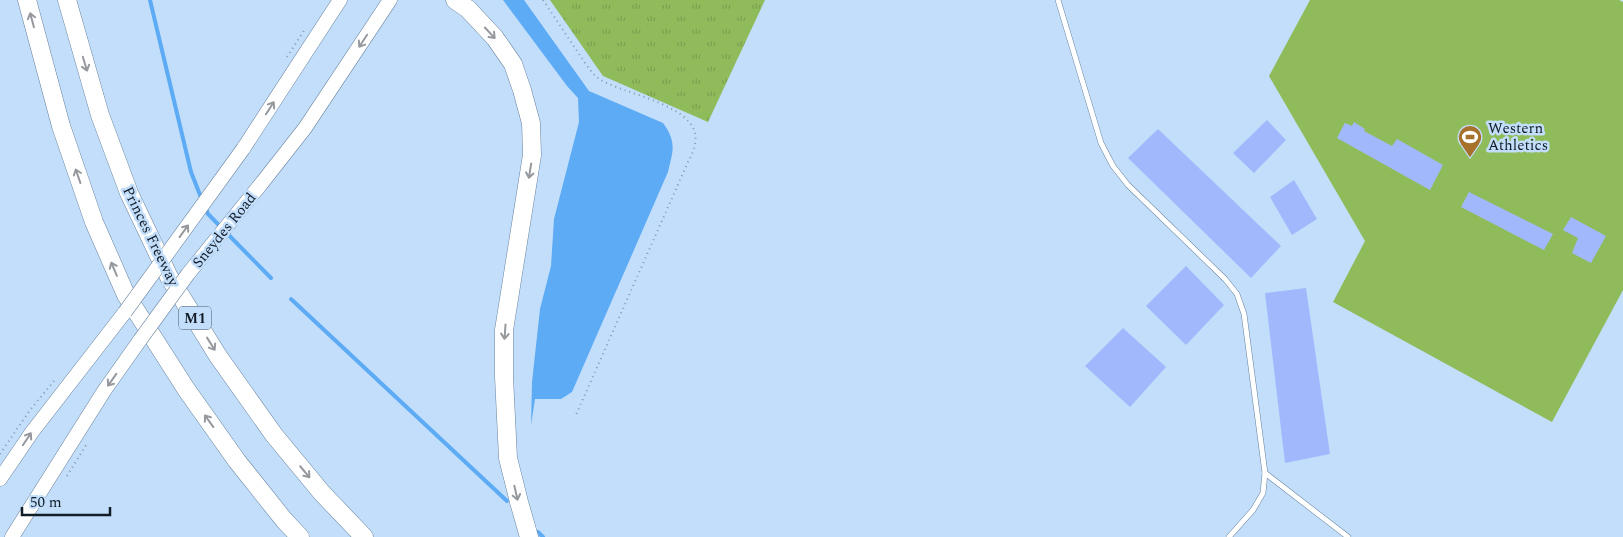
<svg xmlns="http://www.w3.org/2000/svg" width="1623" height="537" font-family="Spectral,serif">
	<defs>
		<pattern id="grass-tufts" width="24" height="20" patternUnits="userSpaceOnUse" patternTransform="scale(1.25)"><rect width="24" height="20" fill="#90bb5b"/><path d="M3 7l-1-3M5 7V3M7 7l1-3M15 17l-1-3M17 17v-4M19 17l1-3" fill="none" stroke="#7ba04f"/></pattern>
	</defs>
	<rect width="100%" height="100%" fill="#c2defb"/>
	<polygon fill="url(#grass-tufts)" points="550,0 765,0 708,122 603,76"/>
	<polygon fill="#90bb5b" points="1310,0 1619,0 1623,2 1623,290 1552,422 1333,302 1365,241 1269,76"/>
	<path fill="#5dabf5" d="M 503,0 L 524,0 L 589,91 L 663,123 C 677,142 673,151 668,172 L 572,392 L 561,399 L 535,399 L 531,425 L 532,382 L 540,309 L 551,266 L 554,219 L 579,122 L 578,98 L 567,86 Z"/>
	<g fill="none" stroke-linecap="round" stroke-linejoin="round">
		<g stroke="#5dabf5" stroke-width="4">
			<polyline points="150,0 191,172 202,200"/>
			<polyline points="205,206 208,214 271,278"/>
			<polyline points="291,299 507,501"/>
			<polyline points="538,532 543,537"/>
		</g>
	</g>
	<g fill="#a1b9fc">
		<polygon points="1267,120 1286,140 1254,173 1233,153"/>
		<polygon points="1354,122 1365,129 1364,131 1392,146 1397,139 1443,165 1430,190 1337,138 1345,123 1352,126"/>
		<polygon points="1158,129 1281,246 1251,278 1128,158"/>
		<polygon points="1294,180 1317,219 1292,235 1270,197"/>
		<polygon points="1469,192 1553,234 1544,250 1461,207"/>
		<polygon points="1571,217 1606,236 1591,263 1572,253 1578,238 1563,230"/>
		<polygon points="1186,266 1224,305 1186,345 1146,306"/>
		<polygon points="1306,288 1330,454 1285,463 1265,293"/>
		<polygon points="1123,328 1166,367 1130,407 1085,366"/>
	</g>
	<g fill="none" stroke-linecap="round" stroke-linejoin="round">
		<g stroke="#69839d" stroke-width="6">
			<g id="lane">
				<polyline points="1058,0 1101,143 1113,166 1128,185 1225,279 1237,294 1244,314 1265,473 1263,493 1253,510 1229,537"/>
				<polyline points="1265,473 1348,537"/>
			</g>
		</g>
		<g stroke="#69839d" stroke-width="15">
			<g id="secondary">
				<polyline points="243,149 340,0"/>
				<polyline points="261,184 305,128 390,0"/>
				<polyline points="0,479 32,432 125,312"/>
				<polyline points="12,537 104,391 140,340"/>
			</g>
		</g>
		<g stroke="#69839d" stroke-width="19">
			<g id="highway">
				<polyline points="27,0 61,126 94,222 126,295 186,389 237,461 284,520 300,537"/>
				<polyline points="67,0 100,115 129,193 169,277 218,356 274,435 322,493 364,537"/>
				<polyline points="455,0 468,9 495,38 513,64 522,90 531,123 532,155 504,330 504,377 508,458 519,502 529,537"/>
			</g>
		</g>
		<g stroke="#8499b0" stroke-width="2" stroke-dasharray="1 4" stroke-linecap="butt">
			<path d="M 543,0 C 555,18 567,36 579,54 C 585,62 590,72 598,78 C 621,95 703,104 695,144 C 694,150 691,157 688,162 L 575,417"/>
			<polyline points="287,57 305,29"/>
			<polyline points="0,454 30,410 54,381"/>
			<polyline points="67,476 88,442"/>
		</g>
		<use href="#lane" stroke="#fff" stroke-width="5"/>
		<use href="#secondary" stroke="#fff" stroke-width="14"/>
		<use href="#highway" stroke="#fff" stroke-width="18"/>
		<g stroke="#69839d" stroke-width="15" stroke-linecap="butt">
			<g id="secondary-bridge">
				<polyline points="125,312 243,149"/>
				<polyline points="140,340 188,274 261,184"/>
			</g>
		</g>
		<use href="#secondary-bridge" stroke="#fff" stroke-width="14"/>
	</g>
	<defs><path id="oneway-shaft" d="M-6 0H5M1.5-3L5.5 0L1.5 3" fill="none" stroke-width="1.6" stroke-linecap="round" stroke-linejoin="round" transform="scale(1.25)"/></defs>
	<g stroke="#95999e">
		<use href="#oneway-shaft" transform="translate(32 20) rotate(-105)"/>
		<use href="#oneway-shaft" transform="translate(490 33) rotate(47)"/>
		<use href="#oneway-shaft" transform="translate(363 41) rotate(123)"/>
		<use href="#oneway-shaft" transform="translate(85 64) rotate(73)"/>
		<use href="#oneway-shaft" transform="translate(270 108) rotate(-57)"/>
		<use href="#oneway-shaft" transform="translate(530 171) rotate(99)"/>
		<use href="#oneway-shaft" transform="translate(78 176) rotate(-109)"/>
		<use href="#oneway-shaft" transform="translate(184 231) rotate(-54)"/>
		<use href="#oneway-shaft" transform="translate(114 269) rotate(-113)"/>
		<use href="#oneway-shaft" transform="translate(505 332) rotate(94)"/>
		<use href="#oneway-shaft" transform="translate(211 344) rotate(58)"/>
		<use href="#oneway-shaft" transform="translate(112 380) rotate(125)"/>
		<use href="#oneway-shaft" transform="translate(209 421) rotate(-126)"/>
		<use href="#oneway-shaft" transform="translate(27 439) rotate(-56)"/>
		<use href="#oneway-shaft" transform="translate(305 472) rotate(50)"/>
		<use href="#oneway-shaft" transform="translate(516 493) rotate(77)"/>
	</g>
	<defs>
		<g id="stadium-pin" transform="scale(1.25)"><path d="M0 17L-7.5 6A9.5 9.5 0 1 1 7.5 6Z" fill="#a7712c" stroke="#c2defb"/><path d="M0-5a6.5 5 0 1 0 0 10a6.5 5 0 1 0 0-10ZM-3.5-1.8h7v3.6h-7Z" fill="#fff"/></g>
	</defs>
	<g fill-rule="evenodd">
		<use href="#stadium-pin" x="1470" y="137"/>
	</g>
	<g text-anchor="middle" stroke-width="5" stroke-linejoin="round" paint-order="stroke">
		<rect fill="#c2defb" stroke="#485767" stroke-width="1" x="179" y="306.5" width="32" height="23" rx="4"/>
		<g font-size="14" font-weight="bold" fill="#131d28">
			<text x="195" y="323">M1</text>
		</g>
		<g font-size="15" fill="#131d28" stroke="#c2defb" text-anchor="start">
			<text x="1488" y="133">Western<tspan x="1488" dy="17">Athletics</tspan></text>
		</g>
		<g font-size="15" fill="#131d28" stroke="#c2defb">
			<text transform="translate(224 230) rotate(-51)" y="5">Sneydes Road</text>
			<text transform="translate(151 236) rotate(64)" y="5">Princes Freeway</text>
		</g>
	</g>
	<path d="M22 507v8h88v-8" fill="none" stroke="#131d28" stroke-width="2.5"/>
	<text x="30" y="507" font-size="15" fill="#131d28" stroke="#c2defb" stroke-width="4" paint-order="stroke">50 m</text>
</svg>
